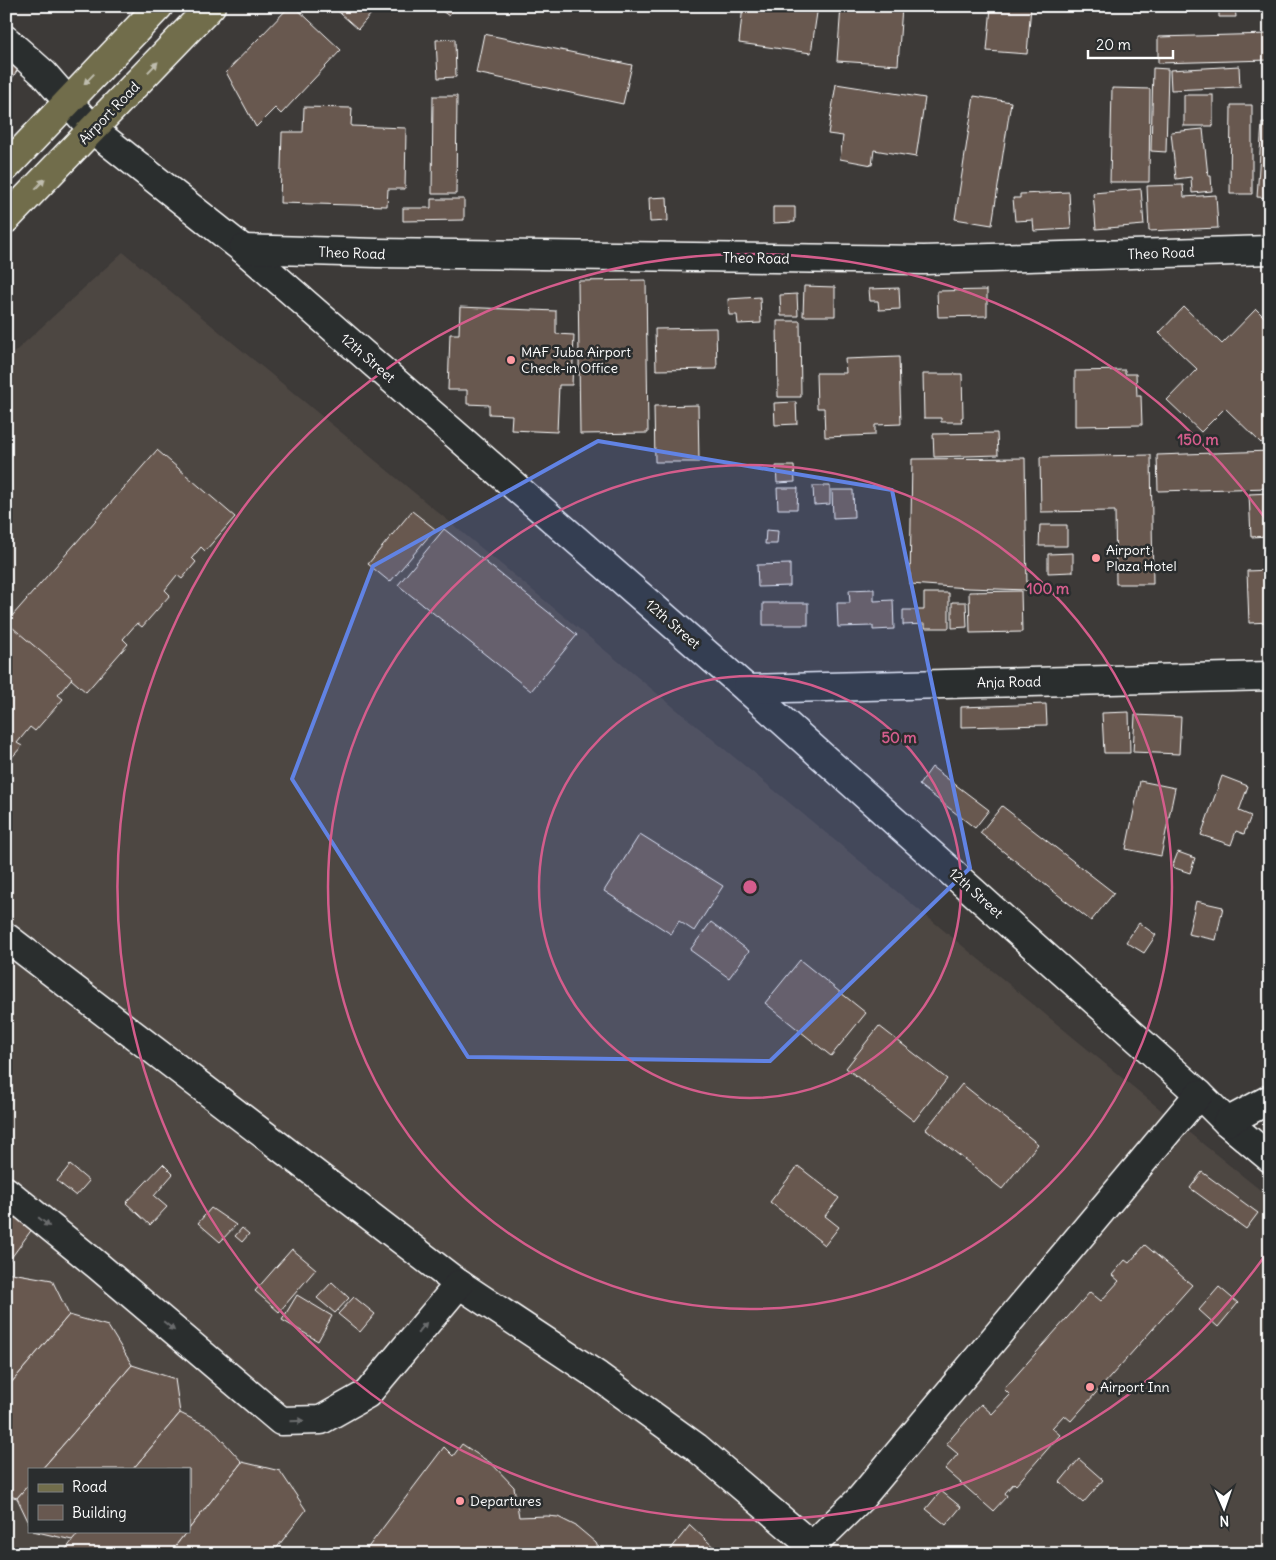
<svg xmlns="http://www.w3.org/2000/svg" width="1276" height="1560" font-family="Delius,sans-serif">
	<rect width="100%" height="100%" fill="#3d3a38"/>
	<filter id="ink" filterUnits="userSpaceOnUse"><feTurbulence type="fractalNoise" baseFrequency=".02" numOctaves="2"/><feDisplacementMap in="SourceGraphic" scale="10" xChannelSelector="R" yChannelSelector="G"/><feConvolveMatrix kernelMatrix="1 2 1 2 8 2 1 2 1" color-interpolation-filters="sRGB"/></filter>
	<g filter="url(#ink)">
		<path fill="#4e4743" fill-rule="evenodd" d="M 123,252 L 1167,1115 L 1270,1198 L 1270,1554 L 6,1554 L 6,360 ZM 29,1469 L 189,1469 L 189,1531 L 29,1531 Z"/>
		<g fill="#685850" stroke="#fff">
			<polygon points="290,6 294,6 341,50 281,114 275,108 256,127 226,72"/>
			<polygon points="332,6 378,6 358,29"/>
			<polygon points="435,6 455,6 449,16"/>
			<polygon points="743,6 818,6 811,53 739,43"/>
			<polygon points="841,6 902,6 898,65 837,61"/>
			<polygon points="988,6 1031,6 1027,54 987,51 991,7"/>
			<polygon points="1209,6 1252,6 1235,6 1236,17 1219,17 1219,7"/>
			<polygon points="484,34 632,65 623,104 476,73"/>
			<polygon points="1270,34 1270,60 1158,63 1158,37"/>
			<polygon points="455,39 456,77 438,78 436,40"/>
			<polygon points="6,61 18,69 6,88"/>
			<polygon points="1239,66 1240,87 1171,90 1170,70"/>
			<polygon points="1153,68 1168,69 1166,152 1151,151"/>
			<polygon points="836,84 925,98 916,157 874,150 872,165 840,159 843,136 828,134"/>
			<polygon points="1112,88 1150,89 1149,182 1110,182"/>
			<rect x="1184" y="95" width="29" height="31"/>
			<polygon points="433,96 457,96 456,194 432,194"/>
			<polygon points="974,96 1011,102 992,225 955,219"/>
			<polygon points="1231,105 1252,105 1252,194 1230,194"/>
			<polygon points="304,107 352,108 351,126 406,128 405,189 388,189 387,206 280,203 282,132 303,132"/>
			<polygon points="1262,123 1270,124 1270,198 1257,197"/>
			<polygon points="1203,129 1208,176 1211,176 1212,191 1192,193 1191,177 1176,179 1171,132"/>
			<polygon points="1183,185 1184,197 1216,195 1218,228 1149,231 1147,186"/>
			<polygon points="1141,189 1144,225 1096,229 1093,193"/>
			<polygon points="1069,192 1071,229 1034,231 1033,220 1015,221 1013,198 1020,198 1020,194"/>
			<polygon points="667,197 668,221 650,222 649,198"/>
			<polygon points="431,199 464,199 464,220 403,221 403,208 431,208"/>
			<polygon points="773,207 795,207 795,222 773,223"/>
			<polygon points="646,280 648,433 580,434 578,281"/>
			<polygon points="804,286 835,287 835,316 803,316"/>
			<polygon points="899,288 900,309 879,310 878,301 870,301 869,289"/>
			<polygon points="987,290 987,316 938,317 937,291"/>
			<polygon points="797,294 798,316 781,316 780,295"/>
			<polygon points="760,297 761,323 738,324 737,315 729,315 728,299"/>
			<polygon points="460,307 556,311 556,334 574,335 572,385 559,385 557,432 511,430 512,415 489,414 489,405 467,404 467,390 448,390 450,334 459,334"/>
			<polygon points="1184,307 1222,344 1256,309 1270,323 1270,433 1261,443 1225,408 1201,432 1167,400 1197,369 1159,333"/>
			<polygon points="777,321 800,321 801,397 778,397"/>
			<polygon points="716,328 717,369 656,370 655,329"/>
			<polygon points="899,357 901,424 875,425 875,435 825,437 824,408 817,408 816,373 846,373 845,359"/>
			<polygon points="1125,370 1125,374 1136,374 1137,396 1141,396 1142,425 1075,426 1075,371"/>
			<polygon points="923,374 962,374 963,417 961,418 962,422 941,422 941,418 924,418"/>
			<polygon points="796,402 797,424 775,425 774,403"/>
			<polygon points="698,405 699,462 655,462 654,406"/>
			<polygon points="997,433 998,455 934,457 933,434"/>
			<polygon points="157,450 235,517 205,551 201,547 192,558 196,562 182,579 177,575 165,590 170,595 142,627 137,623 123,639 128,644 86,692 6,623"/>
			<polygon points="1270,451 1270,488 1158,491 1157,455"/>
			<polygon points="1151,455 1153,584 1116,584 1115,511 1041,512 1040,457"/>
			<polygon points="1025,458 1027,590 968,588 910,584 912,459"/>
			<polygon points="776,466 794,466 795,482 777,483"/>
			<polygon points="813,486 830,486 830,504 814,505"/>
			<polygon points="777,488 798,488 797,509 778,509"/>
			<polygon points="832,490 853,490 854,517 833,518"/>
			<polygon points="1270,493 1270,536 1251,537 1249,494"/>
			<polygon points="412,511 435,529 390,582 368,564"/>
			<polygon points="1040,525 1067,525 1067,546 1039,546"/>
			<polygon points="444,529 577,635 531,691 398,585"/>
			<polygon points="766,530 778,531 777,544 765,544"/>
			<polygon points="1073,553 1073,572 1048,573 1048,554"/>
			<polygon points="790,564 790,586 758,587 757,565"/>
			<polygon points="1270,570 1270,622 1249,623 1247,571"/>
			<polygon points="874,589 874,601 893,600 894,629 873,630 873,626 838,627 837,603 850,603 849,590"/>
			<polygon points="1021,591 1022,632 970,633 969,592"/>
			<polygon points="924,593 949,593 949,628 925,628 925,624 903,625 903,610 924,610"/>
			<polygon points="952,602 966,602 967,627 952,628"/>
			<rect x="763" y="603" width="45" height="22"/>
			<polygon points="6,622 72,678 58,695 63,699 35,731 30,727 17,743 22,746 7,763"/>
			<polygon points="1046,704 1047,725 961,727 961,707"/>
			<polygon points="1129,712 1130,753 1104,753 1102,713"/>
			<polygon points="1135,715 1181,717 1179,754 1133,752"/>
			<polygon points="932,767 989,810 975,828 919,785"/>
			<polygon points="1222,776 1248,786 1239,811 1251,816 1244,834 1236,831 1231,845 1201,835"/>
			<polygon points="1140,781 1175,788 1161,856 1126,849"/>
			<polygon points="1002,806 1114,893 1091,921 980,833"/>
			<polygon points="640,834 723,886 694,931 679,921 671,934 604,891"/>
			<polygon points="1178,852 1195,858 1190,873 1172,867"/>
			<polygon points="1196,901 1223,907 1216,940 1188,934"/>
			<polygon points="711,922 749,951 729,978 690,950"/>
			<polygon points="1139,923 1156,935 1144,953 1126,942"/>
			<polygon points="800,960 866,1013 831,1056 765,1003"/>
			<polygon points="879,1026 947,1079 914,1121 846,1068"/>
			<polygon points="962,1084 1038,1144 1002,1189 926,1129"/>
			<polygon points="163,1164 173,1174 154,1196 167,1207 150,1225 126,1203"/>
			<polygon points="70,1165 89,1181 76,1196 57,1181"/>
			<polygon points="798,1166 839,1198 825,1216 839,1227 825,1245 770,1202"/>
			<polygon points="1202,1172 1258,1213 1246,1229 1190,1188"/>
			<polygon points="6,1199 35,1225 6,1265"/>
			<polygon points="211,1208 236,1225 220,1242 198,1223"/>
			<polygon points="242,1228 249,1234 242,1242 235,1236"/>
			<polygon points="1145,1245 1192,1285 1071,1421 1064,1415 1052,1428 1060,1435 1016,1485 1014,1483 1005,1493 1007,1496 993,1511 945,1469 958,1454 946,1444 981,1404 992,1414 1010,1395 1004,1389 1090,1292 1101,1301 1119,1281 1112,1275 1125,1260 1129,1263"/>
			<polygon points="292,1249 316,1269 279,1312 255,1291"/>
			<polygon points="6,1272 52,1280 69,1315 6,1389"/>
			<polygon points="332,1282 349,1298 335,1313 317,1298"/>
			<polygon points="1219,1287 1238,1303 1218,1327 1199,1310"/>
			<polygon points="297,1295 332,1316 318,1341 282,1320"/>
			<polygon points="354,1297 375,1314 360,1332 338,1314"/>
			<polygon points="69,1315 108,1326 132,1365 42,1469 29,1469 29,1484 17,1498 6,1495 6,1389"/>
			<polygon points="132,1365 175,1379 180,1413 133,1469 42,1469"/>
			<polygon points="180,1413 211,1428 242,1462 189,1529 189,1469 133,1469"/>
			<polygon points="462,1444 492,1464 514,1487 519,1517 547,1516 558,1517 576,1526 588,1536 596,1543 601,1554 363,1554 444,1447 453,1456"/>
			<polygon points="1079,1459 1103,1480 1083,1503 1060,1482"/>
			<polygon points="242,1462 280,1471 306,1510 272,1554 169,1554 187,1531 189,1531 189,1529"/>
			<polygon points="29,1484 29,1523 17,1498"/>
			<polygon points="941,1491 961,1507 946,1525 926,1509"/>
			<polygon points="690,1525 721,1554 667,1554"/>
			<polygon points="33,1531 80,1531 72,1540"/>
			<polygon points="80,1531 187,1531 169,1554 62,1554"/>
			<polygon points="903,1548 909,1554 898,1554"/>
		</g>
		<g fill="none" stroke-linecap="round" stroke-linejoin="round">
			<g stroke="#fff" stroke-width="31">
				<g id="minor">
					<polyline points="6,40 44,74 92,129 243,249 747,689 1199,1094 1227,1122 1270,1158"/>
					<polyline points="243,249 377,253 924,260 1270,250"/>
					<polyline points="747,689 1270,676"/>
					<polyline points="6,937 459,1284 598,1376 696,1447 812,1546 861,1498 1199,1094"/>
					<polyline points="1227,1122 1270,1099"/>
					<polyline points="6,1191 97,1265 281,1421 321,1420 367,1394 459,1284"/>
				</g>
			</g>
			<g stroke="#fff" stroke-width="31">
				<g id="major">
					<polyline points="6,167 159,6"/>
					<polyline points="6,219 211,6"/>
				</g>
			</g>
			<use href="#minor" stroke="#2a2d2e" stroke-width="28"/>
			<use href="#major" stroke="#716d4b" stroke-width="28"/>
		</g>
		<defs><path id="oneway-solid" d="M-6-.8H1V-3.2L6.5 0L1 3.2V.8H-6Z" transform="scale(1.25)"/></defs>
		<g fill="#bfbdae">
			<use href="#oneway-solid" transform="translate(153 67) rotate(-46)"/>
			<use href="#oneway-solid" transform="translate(89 79) rotate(134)"/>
			<use href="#oneway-solid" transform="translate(40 184) rotate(-46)"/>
		</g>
		<g fill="#6a6c6d">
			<use href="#oneway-solid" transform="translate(44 1222) rotate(39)"/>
			<use href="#oneway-solid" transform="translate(169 1326) rotate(40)"/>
			<use href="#oneway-solid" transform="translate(422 1328) rotate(-50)"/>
			<use href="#oneway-solid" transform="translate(297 1421) rotate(-1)"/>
		</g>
	</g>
	<path fill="#6183e4" fill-opacity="0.2" stroke="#6183e4" stroke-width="4" stroke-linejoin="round" d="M 598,441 L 892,490 L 970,868 L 770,1061 L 468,1057 L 292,779 L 373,566 Z"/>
	<g fill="none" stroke="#d45d8c" stroke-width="2.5">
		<circle cx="750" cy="887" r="211"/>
		<circle cx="750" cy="887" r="422"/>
		<path d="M1269 1250A633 633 0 1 1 1269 524"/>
	</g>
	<g fill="#ff9aa2" stroke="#2a2d2e" stroke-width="2">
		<circle cx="511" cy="360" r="5"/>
		<circle cx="1096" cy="558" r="5"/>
		<circle cx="1090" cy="1387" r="5"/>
		<circle cx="460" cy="1501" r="5"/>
	</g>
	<g text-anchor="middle" stroke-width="5" stroke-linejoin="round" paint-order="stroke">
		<g font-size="14" fill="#fff" stroke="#2a2d2e">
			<text transform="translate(109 113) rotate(-46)" y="5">Airport Road</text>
			<text transform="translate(352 253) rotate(2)" y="5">Theo Road</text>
			<text transform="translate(1161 253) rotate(-2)" y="5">Theo Road</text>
			<text transform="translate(756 258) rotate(1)" y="5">Theo Road</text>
			<text transform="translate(368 358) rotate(41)" y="5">12th Street</text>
			<text transform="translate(673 624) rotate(41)" y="5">12th Street</text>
			<text transform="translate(1009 682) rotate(-1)" y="5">Anja Road</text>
			<text transform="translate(976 893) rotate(42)" y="5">12th Street</text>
		</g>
		<g font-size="14" fill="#fff" stroke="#2a2d2e" text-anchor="start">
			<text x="521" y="357">MAF Juba Airport<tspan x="521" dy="16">Check-in Office</tspan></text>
			<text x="1106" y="555">Airport<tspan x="1106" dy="16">Plaza Hotel</tspan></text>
			<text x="1100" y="1392">Airport Inn</text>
			<text x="470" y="1506">Departures</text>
		</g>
	</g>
	<circle cx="750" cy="887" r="8" fill="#d45d8c" stroke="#2a2d2e" stroke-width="2.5"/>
	<g font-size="15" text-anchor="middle" font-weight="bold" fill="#d45d8c" stroke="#2a2d2e" stroke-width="5" stroke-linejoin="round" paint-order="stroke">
		<text x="1198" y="445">150 m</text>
		<text x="1048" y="594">100 m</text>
		<text x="899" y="743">50 m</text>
	</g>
	<rect width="1276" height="1560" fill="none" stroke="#2a2d2e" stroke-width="25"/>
	<rect x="12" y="12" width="1251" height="1535" fill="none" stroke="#fff" stroke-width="2" filter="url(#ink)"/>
	<rect x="28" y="1468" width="162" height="65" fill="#2a2d2e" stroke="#7f8182"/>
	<rect x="38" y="1484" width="25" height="8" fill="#716d4b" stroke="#7f8182"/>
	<text x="72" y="1492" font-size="15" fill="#ffffff">Road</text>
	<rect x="38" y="1505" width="25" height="15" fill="#685850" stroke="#7f8182"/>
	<text x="72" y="1518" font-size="15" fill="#ffffff">Building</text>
	<g transform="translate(1224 1508) rotate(178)" stroke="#2a2d2e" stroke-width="4" paint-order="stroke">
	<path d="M0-4L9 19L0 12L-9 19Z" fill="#ffffff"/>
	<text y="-8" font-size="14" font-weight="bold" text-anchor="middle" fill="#ffffff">N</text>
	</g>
	<path d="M1088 50v8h85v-8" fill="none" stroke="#ffffff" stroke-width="2.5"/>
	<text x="1096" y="50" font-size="15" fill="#ffffff" stroke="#2a2d2e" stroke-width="4" paint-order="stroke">20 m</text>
</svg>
